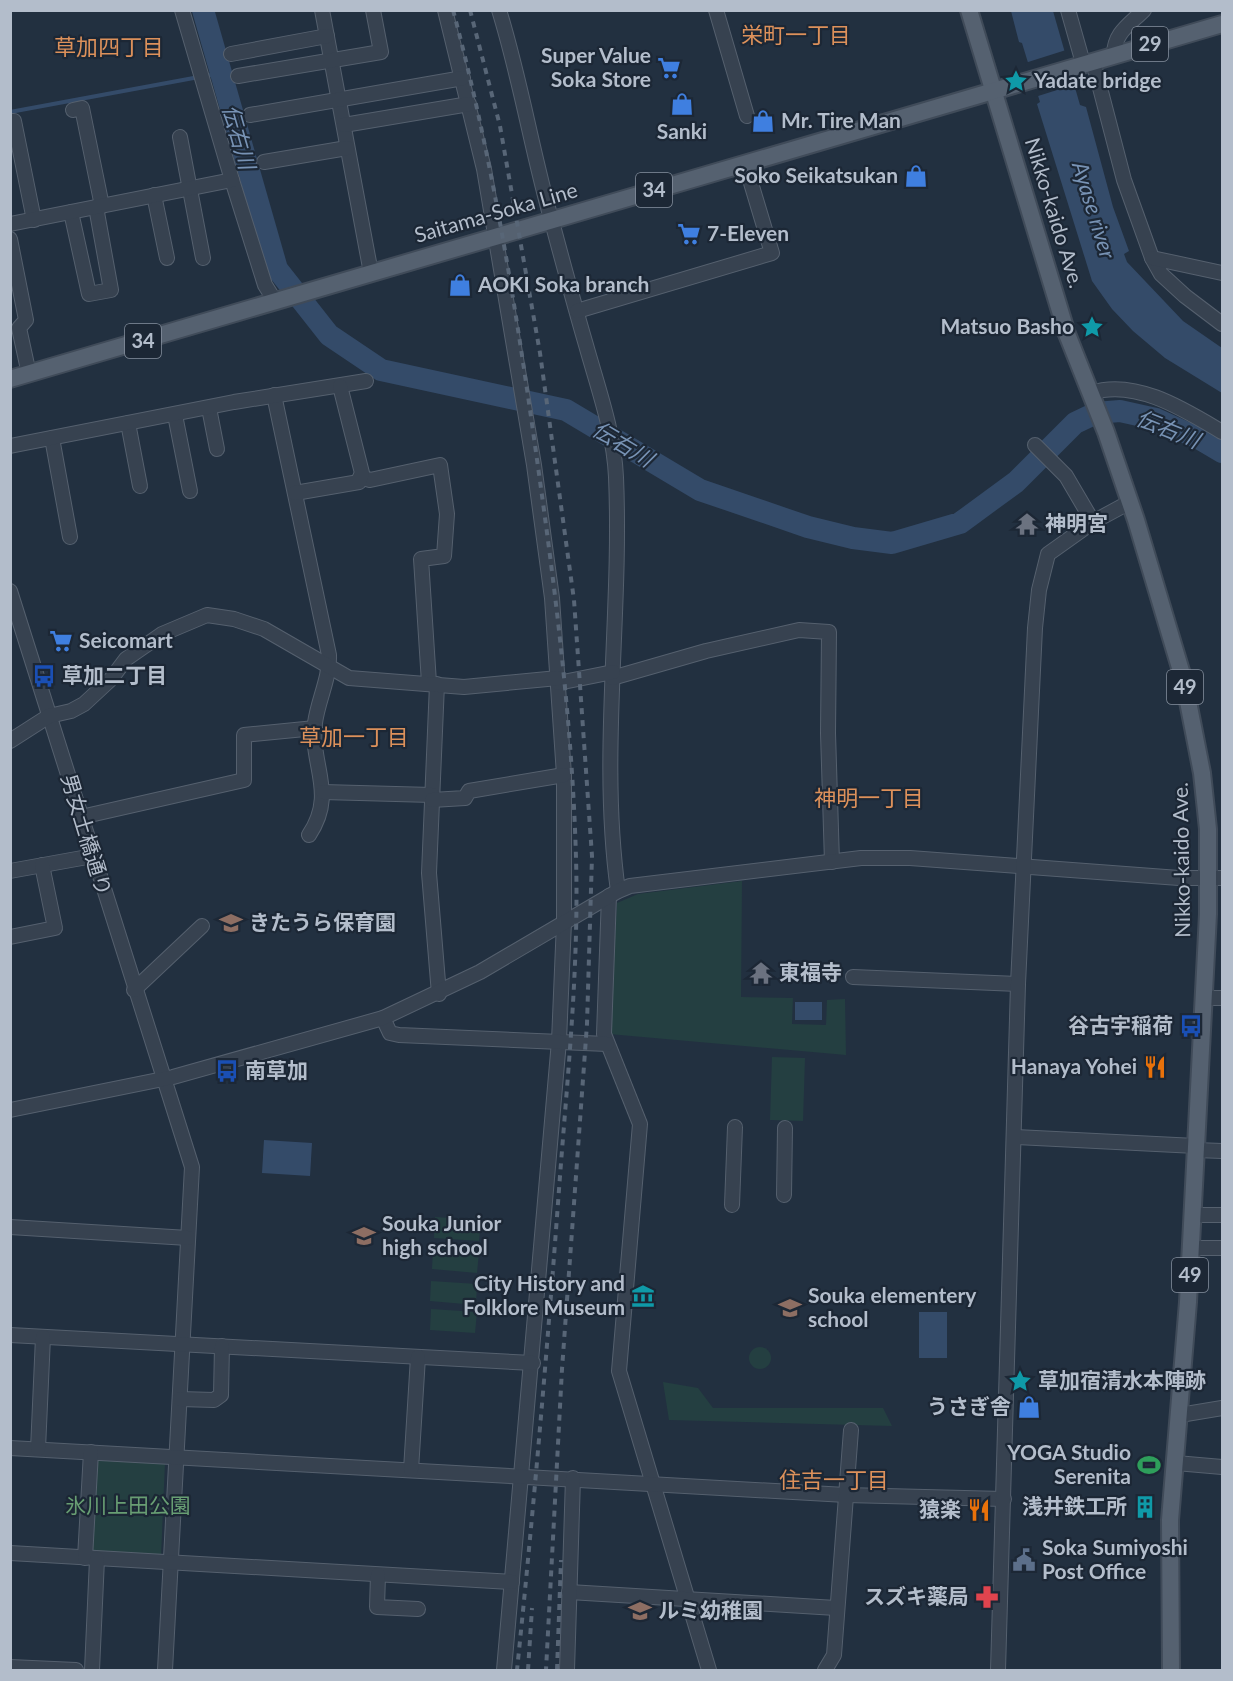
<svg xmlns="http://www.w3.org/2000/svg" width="1233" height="1681" font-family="Lato,'Noto Sans JP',sans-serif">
	<rect width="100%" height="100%" fill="#223040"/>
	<g fill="#243f41">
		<polygon points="742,881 741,997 793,998 792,1024 826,1025 827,1000 845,999 846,1055 609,1034 617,903 638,894"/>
		<polygon points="772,1057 805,1058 803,1121 770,1120"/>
		<polygon points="435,1217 481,1220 479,1241 434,1238"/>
		<polygon points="433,1249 479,1252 477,1273 432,1269"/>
		<polygon points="431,1281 477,1284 476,1305 430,1301"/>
		<polygon points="431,1309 477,1312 475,1333 430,1330"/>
		<circle cx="760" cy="1358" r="11"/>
		<polygon points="663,1382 698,1388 713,1408 883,1408 892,1426 669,1420"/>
		<polygon points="97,1458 165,1462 161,1557 93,1553 90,1550"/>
	</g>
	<g fill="#344b69">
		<polygon points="1011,11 1053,11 1080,105 1086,107 1113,207 1129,251 1124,254 1127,262 1183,321 1222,348 1222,393 1165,358 1133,331 1112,309 1092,281 1037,104 1040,102 1022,43 1019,42"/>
		<rect x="795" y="1002" width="27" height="18"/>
		<polygon points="264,1140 312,1143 310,1176 262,1173"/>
		<rect x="919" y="1312" width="28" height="46"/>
	</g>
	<polygon fill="#223040" points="1066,50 1076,84 1035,97 1025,63"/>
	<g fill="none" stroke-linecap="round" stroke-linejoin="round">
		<g stroke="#344b69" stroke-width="4">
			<polyline points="206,76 221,73"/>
			<polyline points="10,112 199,77"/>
		</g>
		<polyline stroke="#344b69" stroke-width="22" points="203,10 277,269 329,335 381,370 566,410 700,490 808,527 853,538 892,543 960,523 1016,482 1075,423 1096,413 1120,411 1156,419 1200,439 1222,452"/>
		<g stroke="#55606e" stroke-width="16">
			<g id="minor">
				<polyline points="322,10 371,273"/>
				<polyline points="445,10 484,169 534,465 552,598 564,775 564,922 559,1041 504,1670"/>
				<path d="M 499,10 C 521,81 532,152 552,222 C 563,263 574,304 586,345 C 598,388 614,432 616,477 C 622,615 599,754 618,891"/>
				<polyline points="716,10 747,116"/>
				<polyline points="1068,10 1083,63"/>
				<polyline points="231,54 327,36"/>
				<path d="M 1114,55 C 1114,33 1129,25 1144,10"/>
				<polyline points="1093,61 1124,180 1152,258 1161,274 1185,296 1222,324"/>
				<polyline points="238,76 381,52 373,10"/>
				<polyline points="73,110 82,108 102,206"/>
				<polyline points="250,115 463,78"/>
				<polyline points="10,121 14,121 34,220"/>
				<polyline points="344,125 469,104"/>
				<polyline points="180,137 203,258"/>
				<polyline points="264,162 347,148"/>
				<polyline points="232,180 265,285 275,301"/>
				<polyline points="154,195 167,258"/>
				<polyline points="71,212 89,294 111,290 96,207"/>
				<polyline points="10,224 232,180 182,10"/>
				<polyline points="10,239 26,320 19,328 29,374"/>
				<polyline points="1152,258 1222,273"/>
				<polyline points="577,311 772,253 745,163"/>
				<path d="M 1091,393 C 1135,378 1185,410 1222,432"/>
				<path d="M 274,395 L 329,655 C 330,678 318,700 315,723 C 310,766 337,793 309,835"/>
				<polyline points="209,408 217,449"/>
				<polyline points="175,415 190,491"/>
				<polyline points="128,423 140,486"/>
				<polyline points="52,438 70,537"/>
				<polyline points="1035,445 1066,476 1093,522"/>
				<polyline points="10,446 234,402 366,381"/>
				<polyline points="360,477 370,480 440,465 447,514 444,556 421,559 429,683"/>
				<polyline points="295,493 359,482 362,473 340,386"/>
				<polyline points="10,591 192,1167 165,1670"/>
				<polyline points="612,678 706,651 799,630 829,632 828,733 832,862"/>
				<polyline points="558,683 613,672"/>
				<polyline points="437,684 429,873 439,994"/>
				<polyline points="10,741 49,716 71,711 84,704 111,679 126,659 162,634 207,615 234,619 264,629 349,678 464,687 558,678"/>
				<polyline points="323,792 432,795"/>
				<polyline points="432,800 465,798 469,791 564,775"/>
				<polyline points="81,817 244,780 244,735 315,728"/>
				<polyline points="10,871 93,856"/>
				<polyline points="609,896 604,1034 640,1124 619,1371 709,1670"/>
				<polyline points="10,937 55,928 42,865"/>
				<polyline points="853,977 1018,984"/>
				<polyline points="134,990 202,926"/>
				<polyline points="1204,998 1222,998"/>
				<polyline points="383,1018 390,1033 399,1035 607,1044"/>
				<polyline points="10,1110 173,1077 383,1018 480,972 618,891 630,886 861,858 910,858 1179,878 1222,878"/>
				<polyline points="1014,1137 1196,1146"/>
				<polyline points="1196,1150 1222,1151"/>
				<polyline points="784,1195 785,1128"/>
				<polyline points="732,1205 735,1127"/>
				<polyline points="1193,1215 1222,1215"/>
				<polyline points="10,1227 188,1238"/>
				<polyline points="1192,1248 1222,1248"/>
				<polyline points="10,1335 533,1363"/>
				<polyline points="180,1399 214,1400 221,1395 222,1346"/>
				<polyline points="1180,1415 1222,1408"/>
				<polyline points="10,1448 846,1495 1004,1499"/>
				<polyline points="38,1449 43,1337"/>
				<polyline points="1176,1463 1222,1467"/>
				<polyline points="411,1470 418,1357"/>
				<polyline points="10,1553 512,1582"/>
				<polyline points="85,1558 91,1452"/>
				<polyline points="378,1575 377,1607 418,1609"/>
				<polyline points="569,1592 836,1608"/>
				<polyline points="10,1667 76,1670"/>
				<polyline points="92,1670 97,1559"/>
				<polyline points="567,1670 573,1478"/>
				<polyline points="825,1670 834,1655 851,1430"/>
				<polyline points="998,1670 1018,984 1035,628 1039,590 1048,554 1093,522 1130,502"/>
			</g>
		</g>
		<g stroke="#404b59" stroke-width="20">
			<g id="major">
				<polyline points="969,10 1067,334 1106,432 1136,520 1184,681 1202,773 1208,829 1208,914 1188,1302 1170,1520 1171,1670"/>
				<polyline points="10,379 1222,24"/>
			</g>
		</g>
		<use href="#minor" stroke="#374250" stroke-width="14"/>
		<use href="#major" stroke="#556170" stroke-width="16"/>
		<g stroke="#586677" stroke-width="4" stroke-dasharray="6 6" stroke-linecap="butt">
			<path d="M 453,10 C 490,149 513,289 533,431 C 553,573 572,714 576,858 C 579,964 568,1071 560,1176 C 548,1341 534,1506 517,1670"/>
			<polyline points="470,10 500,126 540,353 574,600 592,856 587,1024 562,1369 546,1670"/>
			<polyline points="528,1670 532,1608"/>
			<polyline points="557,1670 561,1560"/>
		</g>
	</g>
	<defs>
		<g id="supermarket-bare" transform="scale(1.8)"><path d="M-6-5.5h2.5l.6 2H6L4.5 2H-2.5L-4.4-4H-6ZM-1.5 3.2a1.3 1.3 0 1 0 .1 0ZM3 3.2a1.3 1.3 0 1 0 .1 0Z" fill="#3f7fe0" stroke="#1c2735" stroke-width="2.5" paint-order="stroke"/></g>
		<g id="sight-bare" transform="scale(1.8)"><path d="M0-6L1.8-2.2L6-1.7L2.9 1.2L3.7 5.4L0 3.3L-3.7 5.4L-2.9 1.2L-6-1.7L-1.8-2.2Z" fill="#0f9aa8" stroke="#1c2735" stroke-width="2.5" paint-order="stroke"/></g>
		<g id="shop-bare" transform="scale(1.8)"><path d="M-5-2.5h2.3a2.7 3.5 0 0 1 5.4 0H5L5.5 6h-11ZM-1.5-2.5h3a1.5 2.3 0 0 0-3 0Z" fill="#3f7fe0" stroke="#1c2735" stroke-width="2.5" paint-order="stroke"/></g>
		<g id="temple-bare" transform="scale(1.8)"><path d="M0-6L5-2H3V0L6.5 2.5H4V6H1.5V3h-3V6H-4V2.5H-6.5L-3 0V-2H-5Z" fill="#6b7280" stroke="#1c2735" stroke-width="2.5" paint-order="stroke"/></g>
		<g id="bus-bare" transform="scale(1.8)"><path d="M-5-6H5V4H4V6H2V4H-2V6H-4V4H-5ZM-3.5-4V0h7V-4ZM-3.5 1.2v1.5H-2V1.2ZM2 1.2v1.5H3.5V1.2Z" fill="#1a4fb4" stroke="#1c2735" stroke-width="2.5" paint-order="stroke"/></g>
		<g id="school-bare" transform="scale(1.8)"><path d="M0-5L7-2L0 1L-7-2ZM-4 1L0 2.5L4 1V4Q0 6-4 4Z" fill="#8d6e63" stroke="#1c2735" stroke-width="2.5" paint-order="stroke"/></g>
		<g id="restaurant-bare" transform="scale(1.8)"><path d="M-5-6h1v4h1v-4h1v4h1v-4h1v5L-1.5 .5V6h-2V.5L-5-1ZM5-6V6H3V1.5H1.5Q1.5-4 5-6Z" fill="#e8710a" stroke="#1c2735" stroke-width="2.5" paint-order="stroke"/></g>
		<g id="museum-bare" transform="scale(1.8)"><path d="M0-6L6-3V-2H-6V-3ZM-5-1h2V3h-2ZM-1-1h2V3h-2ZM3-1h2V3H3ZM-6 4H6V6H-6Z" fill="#0f9aa8" stroke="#1c2735" stroke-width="2.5" paint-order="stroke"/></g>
		<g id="stadium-bare" transform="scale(1.8)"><path d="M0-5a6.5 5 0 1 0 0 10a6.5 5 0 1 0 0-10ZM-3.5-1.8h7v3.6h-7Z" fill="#2e9e5b" stroke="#1c2735" stroke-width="2.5" paint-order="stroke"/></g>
		<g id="building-bare" transform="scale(1.8)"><path d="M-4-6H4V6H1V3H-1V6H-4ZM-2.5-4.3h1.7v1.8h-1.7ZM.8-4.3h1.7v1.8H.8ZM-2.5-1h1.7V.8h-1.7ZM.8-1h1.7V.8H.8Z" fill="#0f9aa8" stroke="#1c2735" stroke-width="2.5" paint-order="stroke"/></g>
		<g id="civic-bare" transform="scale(1.8)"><path d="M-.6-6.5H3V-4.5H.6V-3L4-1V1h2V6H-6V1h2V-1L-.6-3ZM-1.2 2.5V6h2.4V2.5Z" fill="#5c6f8a" stroke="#1c2735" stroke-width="2.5" paint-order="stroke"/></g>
		<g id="pharmacy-bare" transform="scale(1.8)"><path d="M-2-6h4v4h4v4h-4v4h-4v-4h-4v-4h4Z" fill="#e0444e" stroke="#1c2735" stroke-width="2.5" paint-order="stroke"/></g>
	</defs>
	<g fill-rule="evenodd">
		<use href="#supermarket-bare" x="669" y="68"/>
		<use href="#sight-bare" x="1016" y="81"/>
		<use href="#shop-bare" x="682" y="104"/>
		<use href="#shop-bare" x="763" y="121"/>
		<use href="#shop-bare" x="916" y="176"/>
		<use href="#supermarket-bare" x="689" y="234"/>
		<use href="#shop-bare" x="460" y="285"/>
		<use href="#sight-bare" x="1092" y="327"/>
		<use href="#temple-bare" x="1027" y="524"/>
		<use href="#supermarket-bare" x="61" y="641"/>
		<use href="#bus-bare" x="44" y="676"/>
		<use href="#school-bare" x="231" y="923"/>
		<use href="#temple-bare" x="761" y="973"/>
		<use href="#bus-bare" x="1191" y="1026"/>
		<use href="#restaurant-bare" x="1155" y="1067"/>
		<use href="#bus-bare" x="227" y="1071"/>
		<use href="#school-bare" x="364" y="1236"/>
		<use href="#museum-bare" x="643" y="1296"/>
		<use href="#school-bare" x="790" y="1308"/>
		<use href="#sight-bare" x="1020" y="1381"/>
		<use href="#shop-bare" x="1029" y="1407"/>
		<use href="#stadium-bare" x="1149" y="1465"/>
		<use href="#building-bare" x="1145" y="1507"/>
		<use href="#restaurant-bare" x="979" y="1510"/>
		<use href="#civic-bare" x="1024" y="1560"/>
		<use href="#pharmacy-bare" x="987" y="1597"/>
		<use href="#school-bare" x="640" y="1611"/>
	</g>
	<g text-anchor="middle" stroke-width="4.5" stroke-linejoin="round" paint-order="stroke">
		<g fill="#1c2735" stroke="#86909e" stroke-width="1.5">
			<rect x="1132" y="27" width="36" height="34" rx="4.5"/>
			<rect x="636" y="173" width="36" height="34" rx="4.5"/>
			<rect x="125" y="324" width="36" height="34" rx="4.5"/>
			<rect x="1167" y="670" width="36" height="34" rx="4.5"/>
			<rect x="1172" y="1258" width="36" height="34" rx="4.5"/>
		</g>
		<g font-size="20" font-weight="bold" fill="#b3bdcb">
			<text x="1150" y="51">29</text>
			<text x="654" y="197">34</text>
			<text x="143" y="348">34</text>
			<text x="1185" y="694">49</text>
			<text x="1190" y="1282">49</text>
		</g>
		<g font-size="21" font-weight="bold" fill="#b3bdcb" stroke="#1c2735" text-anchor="start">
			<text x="651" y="63" text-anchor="end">Super Value<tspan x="651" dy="24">Soka Store</tspan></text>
			<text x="1034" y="88">Yadate bridge</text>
			<text x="781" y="128">Mr. Tire Man</text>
			<text x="682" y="139" text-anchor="middle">Sanki</text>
			<text x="898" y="183" text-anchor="end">Soko Seikatsukan</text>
			<text x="707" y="241">7-Eleven</text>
			<text x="478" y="292">AOKI Soka branch</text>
			<text x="1074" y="334" text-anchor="end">Matsuo Basho</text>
			<text x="1045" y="531">神明宮</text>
			<text x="79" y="648">Seicomart</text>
			<text x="62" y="683">草加二丁目</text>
			<text x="249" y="930">きたうら保育園</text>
			<text x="779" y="980">東福寺</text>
			<text x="1173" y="1033" text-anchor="end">谷古宇稲荷</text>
			<text x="1137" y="1074" text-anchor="end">Hanaya Yohei</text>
			<text x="245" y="1078">南草加</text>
			<text x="382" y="1231">Souka Junior<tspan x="382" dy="24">high school</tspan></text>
			<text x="625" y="1291" text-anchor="end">City History and<tspan x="625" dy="24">Folklore Museum</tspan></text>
			<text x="808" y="1303">Souka elementery<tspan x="808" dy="24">school</tspan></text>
			<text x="1038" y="1388">草加宿清水本陣跡</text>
			<text x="1011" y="1414" text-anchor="end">うさぎ舎</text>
			<text x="1131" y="1460" text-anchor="end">YOGA Studio<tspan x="1131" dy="24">Serenita</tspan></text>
			<text x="1127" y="1514" text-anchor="end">浅井鉄工所</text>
			<text x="961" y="1517" text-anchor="end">猿楽</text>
			<text x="1042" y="1555">Soka Sumiyoshi<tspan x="1042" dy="24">Post Office</tspan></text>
			<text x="969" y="1604" text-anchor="end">スズキ薬局</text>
			<text x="658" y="1618">ルミ幼稚園</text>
		</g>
		<g font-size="21" fill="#b3bdcb" stroke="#1c2735">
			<text transform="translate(496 213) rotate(-16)" y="7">Saitama-Soka Line</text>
			<text transform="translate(1054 213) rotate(73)" y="7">Nikko-kaido Ave.</text>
			<text transform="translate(86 835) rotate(73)" y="7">男女土橋通り</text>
			<text transform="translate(1182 860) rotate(-91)" y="7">Nikko-kaido Ave.</text>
		</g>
		<g font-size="21" fill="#689e73" stroke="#1c2735">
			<text x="128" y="1513">氷川上田公園</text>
		</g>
		<g font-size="22" fill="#dd915b" stroke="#1c2735">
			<text x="796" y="43">栄町一丁目</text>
			<text x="109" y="55">草加四丁目</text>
			<text x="354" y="745">草加一丁目</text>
			<text x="869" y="806">神明一丁目</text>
			<text x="834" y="1488">住吉一丁目</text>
		</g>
		<g font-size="22" font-style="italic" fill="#7893b5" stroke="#1c2735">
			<text transform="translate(239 137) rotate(74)" y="8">伝右川</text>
			<text transform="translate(1094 210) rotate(73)" y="8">Ayase river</text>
			<text transform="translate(1168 429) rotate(22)" y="8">伝右川</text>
			<text transform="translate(623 444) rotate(31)" y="8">伝右川</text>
		</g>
	</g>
	<rect width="1233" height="1681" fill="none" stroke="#b3bdcb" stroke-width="24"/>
</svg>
